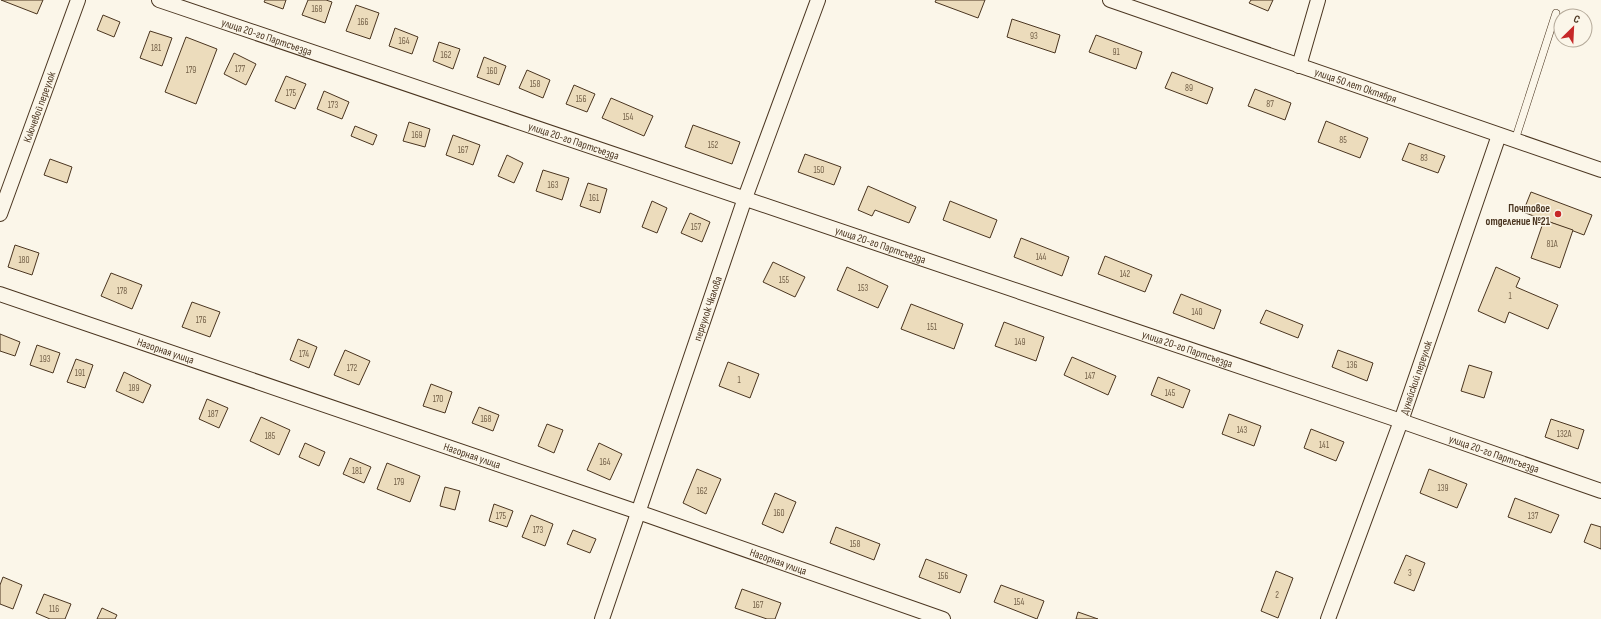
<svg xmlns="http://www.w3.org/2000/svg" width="1601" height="619" font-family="'Sofia Sans Condensed',sans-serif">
	<rect width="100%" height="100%" fill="#fbf6e9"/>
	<g fill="#ecdcbc" stroke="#4a3520">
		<polygon points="1,0 43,0 37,14"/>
		<polygon points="265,0 286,0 283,9 264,2"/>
		<polygon points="308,0 326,0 332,2 325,23 302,15"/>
		<polygon points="936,0 985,0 978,18 935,2"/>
		<polygon points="1251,0 1273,0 1268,11 1249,3"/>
		<polygon points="356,5 379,13 370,39 346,31"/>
		<polygon points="103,15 120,22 114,37 97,30"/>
		<polygon points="1012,19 1060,35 1055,53 1007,37"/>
		<polygon points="395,28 418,37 412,54 389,46"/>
		<polygon points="150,31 172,38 162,66 140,58"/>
		<polygon points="1096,35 1142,52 1136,69 1089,52"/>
		<polygon points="186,37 217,49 196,104 165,92"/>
		<polygon points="439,42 460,49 453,69 433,61"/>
		<polygon points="234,53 256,64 246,85 224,74"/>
		<polygon points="484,57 506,66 499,85 477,77"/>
		<polygon points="527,70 550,80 543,98 519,88"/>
		<polygon points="1172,72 1213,88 1207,104 1165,88"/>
		<polygon points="286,76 306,84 295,109 275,101"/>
		<polygon points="574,85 595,94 587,112 566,104"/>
		<polygon points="1255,89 1291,103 1285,120 1248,106"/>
		<polygon points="324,91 349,102 342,119 317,109"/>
		<polygon points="611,98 653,116 644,136 602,118"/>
		<polygon points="1326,121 1368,138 1360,158 1318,142"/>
		<polygon points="409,122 430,129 425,147 403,141"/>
		<polygon points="693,125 740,142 732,164 685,147"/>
		<polygon points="355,126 377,135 373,145 351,136"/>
		<polygon points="453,135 480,145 473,165 446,155"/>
		<polygon points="1409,143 1445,156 1438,173 1402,160"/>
		<polygon points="805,154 841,167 834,185 798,172"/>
		<polygon points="507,155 523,163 514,183 498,176"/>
		<polygon points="50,159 72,167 67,183 44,175"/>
		<polygon points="543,170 569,178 562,200 536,191"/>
		<polygon points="588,183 607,189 600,213 580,206"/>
		<polygon points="868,186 916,207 909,223 875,210 872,216 858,210"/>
		<polygon points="1531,192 1592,215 1584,235 1523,212"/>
		<polygon points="652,201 667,208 657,233 642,227"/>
		<polygon points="950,201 997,220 990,238 943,220"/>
		<polygon points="690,213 710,222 702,242 681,233"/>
		<polygon points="1544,220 1573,230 1560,268 1531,258"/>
		<polygon points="1021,238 1069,257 1062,276 1014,257"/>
		<polygon points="15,245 39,253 32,275 8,267"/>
		<polygon points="1105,256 1152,275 1145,292 1098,274"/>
		<polygon points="773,262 805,277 795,297 763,282"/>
		<polygon points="847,267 888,286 878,308 837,290"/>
		<polygon points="1496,267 1520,278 1516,287 1558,305 1548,329 1509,312 1505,323 1478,311"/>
		<polygon points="111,273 142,285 132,309 101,296"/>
		<polygon points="1181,294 1221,310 1214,329 1173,313"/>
		<polygon points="192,302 220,312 210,337 182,327"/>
		<polygon points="911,304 963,324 954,349 901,329"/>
		<polygon points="1266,310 1303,325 1298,338 1260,323"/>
		<polygon points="1004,322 1044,337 1036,361 995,346"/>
		<polygon points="0,334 20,342 15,356 0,351"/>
		<polygon points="298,339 317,347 309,368 290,360"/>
		<polygon points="37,345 60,353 53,373 30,365"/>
		<polygon points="345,350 370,361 359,385 334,375"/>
		<polygon points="1338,350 1373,363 1367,381 1332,367"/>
		<polygon points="1072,357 1116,376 1108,395 1064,375"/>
		<polygon points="76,359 93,365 85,388 67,382"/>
		<polygon points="728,362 759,374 750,398 719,386"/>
		<polygon points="1469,365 1492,372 1484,398 1461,391"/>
		<polygon points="124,372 151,385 143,403 116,391"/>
		<polygon points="1158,377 1190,390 1183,408 1151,395"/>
		<polygon points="431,384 452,392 445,413 423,406"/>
		<polygon points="207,399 228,408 219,428 199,419"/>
		<polygon points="479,407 499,415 493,431 472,423"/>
		<polygon points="1229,414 1261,426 1254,446 1222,434"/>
		<polygon points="261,417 290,430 279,455 250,441"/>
		<polygon points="1551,419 1584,430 1578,449 1545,437"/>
		<polygon points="547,424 563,430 554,453 538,446"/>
		<polygon points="1311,429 1344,442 1336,461 1304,448"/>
		<polygon points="305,443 325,452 319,466 299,457"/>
		<polygon points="599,443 622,454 610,480 587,470"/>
		<polygon points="350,458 371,467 364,483 343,474"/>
		<polygon points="387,463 420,476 410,502 377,489"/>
		<polygon points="697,469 721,479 706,514 683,503"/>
		<polygon points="1429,469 1467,484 1457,508 1420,493"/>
		<polygon points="445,487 460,491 455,510 440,506"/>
		<polygon points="775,493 796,502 783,533 762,524"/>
		<polygon points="1515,498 1559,515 1551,533 1508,517"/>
		<polygon points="494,504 513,511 507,527 489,521"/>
		<polygon points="531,515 553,524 545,546 522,537"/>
		<polygon points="1591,524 1601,527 1601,549 1584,542"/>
		<polygon points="836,527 880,544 874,560 830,543"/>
		<polygon points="573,530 596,539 590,553 567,544"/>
		<polygon points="1406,555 1425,563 1414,591 1394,583"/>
		<polygon points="926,559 967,575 960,593 919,577"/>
		<polygon points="1276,571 1293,578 1278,618 1261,611"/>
		<polygon points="3,577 22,585 13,609 0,604 0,585"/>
		<polygon points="1001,585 1044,601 1037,619 994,602"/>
		<polygon points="742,589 781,603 775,619 767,619 735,608"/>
		<polygon points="44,594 71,604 65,619 50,619 36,613"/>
		<polygon points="102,608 117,615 115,619 97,619"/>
		<polygon points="1078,612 1098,619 1076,619"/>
	</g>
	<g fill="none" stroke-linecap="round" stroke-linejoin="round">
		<g stroke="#4a3520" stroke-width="8">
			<polyline id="lane" points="1515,140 1556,13"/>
		</g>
		<g stroke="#4a3520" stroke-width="16">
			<g id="street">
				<path id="s1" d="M 159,0 L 1401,421 L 1601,491"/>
				<path id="s2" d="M 1110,0 L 1601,170"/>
				<polyline points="1299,66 1318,0"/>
				<path id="s3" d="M 0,214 L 78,0"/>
				<path id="s4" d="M 0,294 L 638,512 L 943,619"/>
				<path id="s5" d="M 602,619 L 745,198 L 818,0"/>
				<path id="s6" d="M 1328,619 L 1401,421 L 1499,135"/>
			</g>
		</g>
		<use href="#lane" stroke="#fbf6e9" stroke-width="7"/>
		<use href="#street" stroke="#fbf6e9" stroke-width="14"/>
	</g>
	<circle fill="#c62828" stroke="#fbf6e9" stroke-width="1.5" cx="1558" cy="214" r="4"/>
	<g text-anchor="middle" stroke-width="3" stroke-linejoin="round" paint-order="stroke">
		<g font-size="9" fill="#725f47">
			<text x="317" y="12">168</text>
			<text x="363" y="25">166</text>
			<text x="1034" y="39">93</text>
			<text x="404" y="44">164</text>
			<text x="156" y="51">181</text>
			<text x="1116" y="55">91</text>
			<text x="446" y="58">162</text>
			<text x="240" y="72">177</text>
			<text x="191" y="73">179</text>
			<text x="492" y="74">160</text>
			<text x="535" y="87">158</text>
			<text x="1189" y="91">89</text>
			<text x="291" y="96">175</text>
			<text x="581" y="102">156</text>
			<text x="1270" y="107">87</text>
			<text x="333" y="108">173</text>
			<text x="628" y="120">154</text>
			<text x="417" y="138">169</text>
			<text x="1343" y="143">85</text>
			<text x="713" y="148">152</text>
			<text x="463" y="153">167</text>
			<text x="1424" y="161">83</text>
			<text x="819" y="173">150</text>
			<text x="553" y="188">163</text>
			<text x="594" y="201">161</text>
			<text x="696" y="230">157</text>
			<text x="1552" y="247">81А</text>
			<text x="1041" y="260">144</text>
			<text x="24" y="263">180</text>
			<text x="1125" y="277">142</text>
			<text x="784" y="283">155</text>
			<text x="863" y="291">153</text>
			<text x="122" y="294">178</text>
			<text x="1510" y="299">1</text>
			<text x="1197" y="315">140</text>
			<text x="201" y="323">176</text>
			<text x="932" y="330">151</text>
			<text x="1020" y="345">149</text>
			<text x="304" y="357">174</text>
			<text x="45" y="362">193</text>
			<text x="1352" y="368">136</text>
			<text x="352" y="371">172</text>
			<text x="80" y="376">191</text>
			<text x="1090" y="379">147</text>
			<text x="739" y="383">1</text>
			<text x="134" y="391">189</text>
			<text x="1170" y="396">145</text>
			<text x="438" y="402">170</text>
			<text x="213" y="417">187</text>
			<text x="486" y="422">168</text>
			<text x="1242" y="433">143</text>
			<text x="1564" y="437">132А</text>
			<text x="270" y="439">185</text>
			<text x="1324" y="448">141</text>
			<text x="605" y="465">164</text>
			<text x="357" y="474">181</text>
			<text x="399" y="485">179</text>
			<text x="1443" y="491">139</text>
			<text x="702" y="494">162</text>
			<text x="779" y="516">160</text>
			<text x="501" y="519">175</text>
			<text x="1533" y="519">137</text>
			<text x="538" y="533">173</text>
			<text x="855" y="547">158</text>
			<text x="1410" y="576">3</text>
			<text x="943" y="579">156</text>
			<text x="1277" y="598">2</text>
			<text x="1019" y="605">154</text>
			<text x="758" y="608">167</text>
			<text x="54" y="612">116</text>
		</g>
		<g font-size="11" fill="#4a3520" stroke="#fbf6e9">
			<text dy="4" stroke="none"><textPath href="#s1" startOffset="114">улица 20-го Партсъезда</textPath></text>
			<text dy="4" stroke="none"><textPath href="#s2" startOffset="260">улица 50 лет Октября</textPath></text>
			<text dy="4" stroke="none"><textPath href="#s3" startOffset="114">Ключевой переулок</textPath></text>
			<text dy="4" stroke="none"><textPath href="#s1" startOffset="438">улица 20-го Партсъезда</textPath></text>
			<text dy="4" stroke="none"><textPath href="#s1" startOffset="762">улица 20-го Партсъезда</textPath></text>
			<text dy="4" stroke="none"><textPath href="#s5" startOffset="328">переулок Чкалова</textPath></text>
			<text dy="4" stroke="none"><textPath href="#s1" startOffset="1086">улица 20-го Партсъезда</textPath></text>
			<text dy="4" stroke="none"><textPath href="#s4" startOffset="175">Нагорная улица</textPath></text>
			<text dy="4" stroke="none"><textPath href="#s6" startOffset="257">Дунайский переулок</textPath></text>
			<text dy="4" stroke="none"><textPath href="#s1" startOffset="1410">улица 20-го Партсъезда</textPath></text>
			<text dy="4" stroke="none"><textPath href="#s4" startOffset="499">Нагорная улица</textPath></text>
			<text dy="4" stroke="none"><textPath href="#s4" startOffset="823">Нагорная улица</textPath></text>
		</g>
		<g font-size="11" font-weight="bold" fill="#4a3520" stroke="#fbf6e9" text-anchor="end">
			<text x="1550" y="212">Почтовое<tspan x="1550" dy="13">отделение №21</tspan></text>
		</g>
	</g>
	<g transform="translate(1573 28) rotate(24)"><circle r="19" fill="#fbf6e9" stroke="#b4a999"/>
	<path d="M0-3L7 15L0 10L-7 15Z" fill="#c62828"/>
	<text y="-6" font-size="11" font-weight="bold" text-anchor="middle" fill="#4a3520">С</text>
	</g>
</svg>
